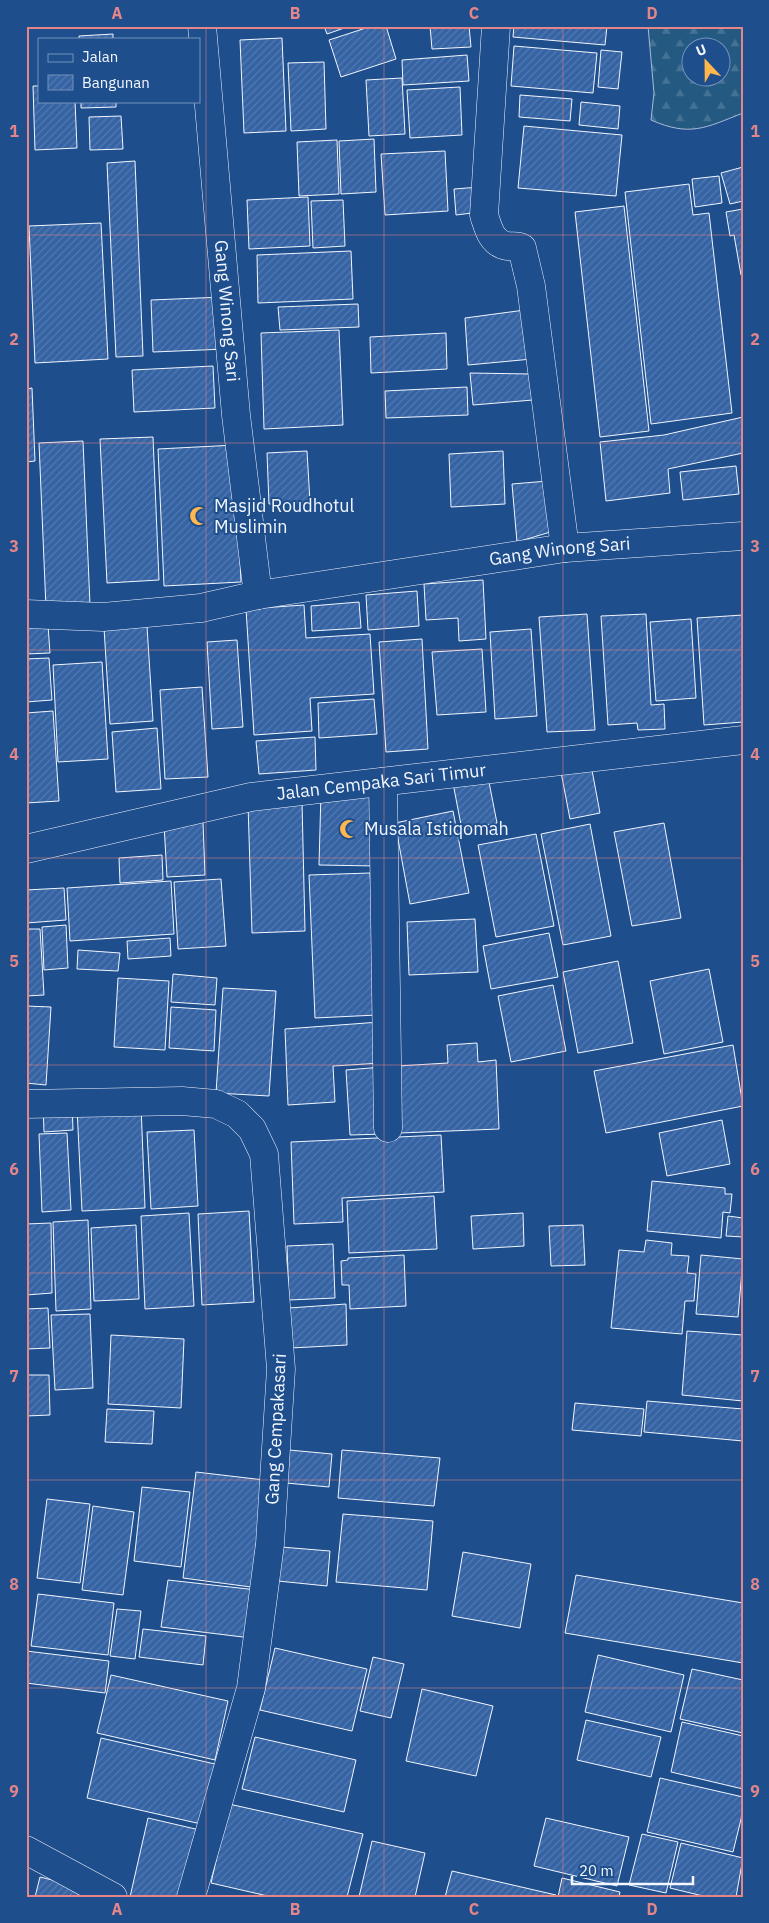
<svg xmlns="http://www.w3.org/2000/svg" width="769" height="1923" font-family="'IBM Plex Sans',sans-serif">
	<defs>
		<pattern id="forest-firs" width="22" height="20" patternUnits="userSpaceOnUse" patternTransform="scale(1.25)"><rect width="22" height="20" fill="#245a82"/><path d="M5 1l3.5 6h-7zM16 11l3.5 6h-7z" fill="#447295"/></pattern>
		<pattern id="building-hatch" width="6" height="6" patternUnits="userSpaceOnUse" patternTransform="scale(1.25)"><rect width="6" height="6" fill="#3563a3"/><path d="M-1 1l2-2M0 6l6-6M5 7l2-2" fill="none" stroke="#537ab1"/></pattern>
	</defs>
	<rect width="100%" height="100%" fill="#1f4e8c"/>
	<path fill="url(#forest-firs)" stroke="#a8bbd7" fill-rule="evenodd" d="M 648,26 L 743,26 L 743,113 C 705,128 690,137 651,120 L 654,93 ZM 692,48 L 722,48 L 722,78 L 692,78 Z"/>
	<g fill="url(#building-hatch)" stroke="#f2f6ff">
		<polygon points="324,26 350,26 327,34"/>
		<polygon points="372,26 386,26 396,59 341,77 329,40"/>
		<polygon points="430,26 469,26 471,47 432,49"/>
		<polygon points="514,26 607,26 605,45 513,37"/>
		<polygon points="113,34 113,39 79,39 79,36"/>
		<polygon points="282,38 286,131 244,133 240,40"/>
		<polygon points="514,46 597,53 593,93 511,86"/>
		<polygon points="601,50 622,52 618,89 598,87"/>
		<polygon points="467,55 469,81 403,85 402,60"/>
		<polygon points="324,62 326,129 291,131 288,63"/>
		<polygon points="402,78 405,134 369,136 366,80"/>
		<polygon points="33,86 39,86 39,101 75,101 77,148 35,150"/>
		<polygon points="460,87 462,135 410,138 407,90"/>
		<polygon points="520,95 572,99 570,121 519,117"/>
		<polygon points="26,99 28,156 26,156"/>
		<polygon points="81,101 116,101 116,107 81,108"/>
		<polygon points="581,102 620,106 618,129 579,125"/>
		<polygon points="121,116 123,149 90,150 89,117"/>
		<polygon points="524,126 622,135 616,196 518,188"/>
		<polygon points="374,139 376,192 341,194 339,141"/>
		<polygon points="337,140 339,194 299,196 297,142"/>
		<polygon points="445,151 448,211 385,215 381,154"/>
		<polygon points="135,161 143,356 116,357 107,163"/>
		<polygon points="743,167 743,201 730,204 721,173"/>
		<polygon points="719,176 722,203 695,207 692,179"/>
		<polygon points="689,184 693,215 709,213 732,413 651,424 625,192"/>
		<polygon points="480,187 480,212 456,215 454,189"/>
		<polygon points="308,197 310,246 249,249 247,200"/>
		<polygon points="343,200 345,246 313,248 311,201"/>
		<polygon points="624,206 649,431 600,437 575,212"/>
		<polygon points="743,209 743,274 741,275 734,235 730,236 726,212"/>
		<polygon points="101,223 108,359 35,363 29,226"/>
		<polygon points="351,251 353,299 258,303 257,255"/>
		<polygon points="223,297 226,349 153,352 151,300"/>
		<polygon points="358,304 359,327 280,330 278,307"/>
		<polygon points="525,310 532,359 468,365 465,318"/>
		<polygon points="339,330 343,425 264,429 261,333"/>
		<polygon points="446,333 447,369 371,373 370,337"/>
		<polygon points="213,366 215,408 134,412 132,370"/>
		<polygon points="470,373 530,374 533,400 473,405"/>
		<polygon points="467,387 468,415 386,418 385,391"/>
		<polygon points="32,388 35,461 26,462 26,389"/>
		<polygon points="743,417 743,453 668,469 670,493 606,501 600,442 664,435"/>
		<polygon points="153,437 159,580 107,583 100,439"/>
		<polygon points="83,441 90,605 46,608 39,443"/>
		<polygon points="235,445 241,582 164,586 158,449"/>
		<polygon points="307,451 310,502 269,504 267,453"/>
		<polygon points="503,451 505,504 451,507 449,454"/>
		<polygon points="736,466 739,494 683,500 680,472"/>
		<polygon points="548,481 557,530 517,542 512,484"/>
		<polygon points="483,580 486,639 459,641 458,618 426,620 424,584"/>
		<polygon points="417,591 419,626 368,630 366,595"/>
		<polygon points="359,602 361,628 312,631 311,606"/>
		<polygon points="304,605 306,638 370,634 374,694 310,698 312,731 254,735 246,609"/>
		<polygon points="587,614 595,730 547,732 539,617"/>
		<polygon points="646,614 651,705 664,704 665,729 638,730 637,723 608,725 601,616"/>
		<polygon points="743,615 743,722 704,725 697,618"/>
		<polygon points="691,619 696,698 656,701 650,622"/>
		<polygon points="48,625 50,653 26,654 26,627"/>
		<polygon points="147,626 153,721 110,724 104,628"/>
		<polygon points="531,629 537,716 495,719 490,632"/>
		<polygon points="422,639 428,749 386,752 379,642"/>
		<polygon points="237,640 243,727 212,729 207,642"/>
		<polygon points="482,649 486,712 437,715 432,652"/>
		<polygon points="49,658 52,700 26,702 26,659"/>
		<polygon points="102,662 108,759 58,762 53,665"/>
		<polygon points="202,687 208,777 165,779 160,690"/>
		<polygon points="374,699 377,734 319,738 318,703"/>
		<polygon points="53,711 59,801 26,803 26,713"/>
		<polygon points="157,728 161,789 116,792 112,732"/>
		<polygon points="315,737 316,770 259,774 256,741"/>
		<polygon points="591,765 600,813 570,819 561,772"/>
		<polygon points="487,772 497,823 462,830 452,778"/>
		<polygon points="321,792 379,794 377,866 319,865"/>
		<polygon points="302,802 305,931 252,933 248,804"/>
		<polygon points="453,811 469,893 410,904 395,823"/>
		<polygon points="203,822 205,875 167,877 164,824"/>
		<polygon points="664,823 681,918 632,926 614,832"/>
		<polygon points="590,824 611,936 563,945 541,834"/>
		<polygon points="536,834 554,926 496,937 478,845"/>
		<polygon points="162,855 163,880 120,883 119,858"/>
		<polygon points="370,873 377,1015 315,1018 309,875"/>
		<polygon points="221,879 226,946 178,949 174,882"/>
		<polygon points="171,881 174,934 70,941 67,888"/>
		<polygon points="64,888 66,920 26,923 26,890"/>
		<polygon points="475,919 478,972 409,975 407,922"/>
		<polygon points="66,925 68,968 44,970 42,927"/>
		<polygon points="26,929 40,929 44,995 26,996"/>
		<polygon points="549,933 558,977 491,989 483,946"/>
		<polygon points="170,938 171,956 128,959 127,941"/>
		<polygon points="78,950 120,953 118,971 77,969"/>
		<polygon points="618,961 633,1043 578,1053 563,972"/>
		<polygon points="709,969 723,1042 664,1054 650,981"/>
		<polygon points="173,974 217,978 215,1005 171,1002"/>
		<polygon points="118,978 169,981 165,1050 114,1047"/>
		<polygon points="553,985 566,1051 511,1062 498,996"/>
		<polygon points="223,988 276,991 269,1096 216,1093"/>
		<polygon points="26,1006 51,1007 46,1085 26,1083"/>
		<polygon points="171,1007 216,1010 214,1051 169,1048"/>
		<polygon points="380,1022 382,1063 333,1066 335,1102 288,1105 285,1029"/>
		<polygon points="477,1043 478,1062 496,1060 499,1129 400,1133 397,1066 448,1063 447,1045"/>
		<polygon points="733,1045 743,1106 606,1133 594,1071"/>
		<polygon points="382,1067 385,1134 350,1135 346,1070"/>
		<polygon points="72,1104 73,1130 44,1132 43,1105"/>
		<polygon points="141,1105 145,1208 82,1211 77,1108"/>
		<polygon points="722,1120 730,1164 667,1176 659,1133"/>
		<polygon points="194,1130 198,1206 151,1209 147,1132"/>
		<polygon points="67,1133 71,1210 42,1212 39,1134"/>
		<polygon points="441,1135 444,1192 342,1198 343,1222 294,1224 291,1142"/>
		<polygon points="652,1181 725,1188 725,1194 732,1194 730,1213 723,1212 721,1238 647,1231"/>
		<polygon points="434,1196 437,1249 349,1253 347,1201"/>
		<polygon points="249,1211 254,1302 202,1305 198,1214"/>
		<polygon points="189,1213 194,1306 145,1309 141,1216"/>
		<polygon points="523,1213 524,1246 473,1249 471,1216"/>
		<polygon points="728,1216 743,1218 743,1237 726,1236"/>
		<polygon points="88,1220 91,1309 56,1311 53,1222"/>
		<polygon points="51,1223 52,1293 26,1295 26,1224"/>
		<polygon points="136,1225 139,1299 94,1301 91,1228"/>
		<polygon points="583,1225 585,1265 551,1266 549,1226"/>
		<polygon points="646,1240 672,1243 671,1255 689,1256 687,1273 696,1274 694,1301 685,1301 682,1334 611,1328 619,1250 644,1252"/>
		<polygon points="333,1244 335,1298 289,1300 287,1246"/>
		<polygon points="404,1255 406,1306 350,1309 349,1285 342,1285 341,1261 348,1260 348,1258"/>
		<polygon points="701,1255 743,1259 738,1317 696,1314"/>
		<polygon points="346,1304 347,1345 291,1348 289,1308"/>
		<polygon points="48,1308 50,1348 26,1349 26,1309"/>
		<polygon points="90,1314 93,1388 55,1390 51,1315"/>
		<polygon points="687,1331 743,1335 743,1401 682,1395"/>
		<polygon points="111,1335 184,1339 181,1408 108,1404"/>
		<polygon points="26,1375 49,1375 50,1415 26,1416"/>
		<polygon points="647,1401 743,1409 743,1441 644,1432"/>
		<polygon points="575,1403 644,1409 641,1436 572,1430"/>
		<polygon points="107,1409 154,1411 152,1444 105,1442"/>
		<polygon points="289,1450 332,1454 329,1487 286,1483"/>
		<polygon points="342,1450 440,1458 434,1506 338,1498"/>
		<polygon points="196,1472 264,1480 251,1587 183,1578"/>
		<polygon points="142,1487 190,1492 181,1567 134,1561"/>
		<polygon points="47,1499 90,1504 80,1583 37,1578"/>
		<polygon points="93,1506 134,1512 123,1595 82,1590"/>
		<polygon points="343,1514 433,1521 427,1590 336,1582"/>
		<polygon points="281,1547 330,1551 327,1586 278,1581"/>
		<polygon points="463,1552 531,1564 520,1628 452,1616"/>
		<polygon points="576,1575 743,1603 743,1663 565,1633"/>
		<polygon points="168,1580 257,1590 251,1638 161,1627"/>
		<polygon points="38,1594 114,1603 108,1655 31,1646"/>
		<polygon points="117,1609 141,1611 135,1659 110,1656"/>
		<polygon points="143,1629 206,1636 203,1665 139,1657"/>
		<polygon points="275,1648 367,1669 352,1731 260,1710"/>
		<polygon points="26,1651 109,1661 105,1693 26,1683"/>
		<polygon points="598,1655 684,1675 671,1732 585,1712"/>
		<polygon points="373,1657 404,1664 391,1718 360,1711"/>
		<polygon points="692,1669 743,1680 743,1733 680,1719"/>
		<polygon points="111,1675 228,1701 215,1760 97,1733"/>
		<polygon points="422,1689 493,1706 476,1776 406,1761"/>
		<polygon points="586,1720 661,1737 651,1777 577,1760"/>
		<polygon points="682,1722 743,1736 743,1789 671,1772"/>
		<polygon points="255,1737 356,1760 344,1812 242,1789"/>
		<polygon points="101,1738 215,1764 201,1824 87,1798"/>
		<polygon points="660,1778 743,1797 743,1811 733,1852 647,1832"/>
		<polygon points="229,1804 363,1834 347,1897 272,1897 211,1883"/>
		<polygon points="148,1818 204,1831 188,1897 130,1897"/>
		<polygon points="546,1818 629,1837 617,1886 534,1866"/>
		<polygon points="642,1834 678,1842 666,1893 629,1885"/>
		<polygon points="372,1841 425,1853 415,1897 359,1897"/>
		<polygon points="681,1843 743,1858 736,1897 707,1897 670,1888"/>
		<polygon points="452,1871 556,1895 555,1897 445,1897"/>
		<polygon points="40,1877 89,1889 87,1897 35,1897"/>
		<polygon points="562,1878 620,1892 619,1897 558,1897"/>
	</g>
	<g fill="none" stroke-linecap="round" stroke-linejoin="round">
		<g stroke="#f2f6ff" stroke-width="29">
			<g id="street">
				<path id="s1" d="M 202,26 L 236,415 L 258,595"/>
				<path d="M 496,26 L 484,215 C 488,227 491,243 507,246 C 513,247 516,245 522,248 L 531,286 L 565,548"/>
				<path id="s2" d="M 26,614 L 103,617 L 201,608 L 258,595 L 565,548 L 743,536"/>
				<polyline points="383,782 388,1128"/>
				<path id="s3" d="M 26,849 L 251,797 L 743,740"/>
				<polyline points="26,1104 182,1101 216,1104 237,1114 252,1129 264,1154 281,1369 270,1544 251,1688 191,1897"/>
				<polyline points="26,1850 113,1897"/>
			</g>
		</g>
		<use href="#street" stroke="#1f4e8c" stroke-width="28"/>
	</g>
	<path fill="none" stroke="#e38589" stroke-width="1" stroke-opacity="0.55" d="M 206,26 L 206,1897M 384,26 L 384,1897M 563,26 L 563,1897M 26,235 L 743,235M 26,443 L 743,443M 26,650 L 743,650M 26,858 L 743,858M 26,1065 L 743,1065M 26,1273 L 743,1273M 26,1480 L 743,1480M 26,1688 L 743,1688"/>
	<defs>
		<g id="mosque-bare" transform="scale(1.5)"><path d="M3.5-4.9A6 6 0 1 0 3.5 4.9A5 5 0 1 1 3.5-4.9Z" fill="#ffb74d" stroke="#1f4e8c" stroke-width="2.5" paint-order="stroke"/></g>
	</defs>
	<g fill-rule="evenodd">
		<use href="#mosque-bare" x="199" y="516"/>
		<use href="#mosque-bare" x="349" y="829"/>
	</g>
	<g text-anchor="middle" stroke-width="4" stroke-linejoin="round" paint-order="stroke">
		<g font-size="18" fill="#f2f6ff" stroke="#1f4e8c">
			<text dy="6" stroke="none"><textPath href="#s1" startOffset="286">Gang Winong Sari</textPath></text>
			<text dy="6" stroke="none"><textPath href="#s2" startOffset="539">Gang Winong Sari</textPath></text>
			<text dy="6" stroke="none"><textPath href="#s3" startOffset="362">Jalan Cempaka Sari Timur</textPath></text>
			<text transform="translate(276 1429) rotate(-87)" y="6">Gang Cempakasari</text>
		</g>
		<g font-size="18" fill="#f2f6ff" stroke="#1f4e8c" text-anchor="start">
			<text x="214" y="512">Masjid Roudhotul<tspan x="214" dy="21">Muslimin</tspan></text>
			<text x="364" y="835">Musala Istiqomah</text>
		</g>
	</g>
	<rect width="769" height="1923" fill="none" stroke="#1f4e8c" stroke-width="55"/>
	<rect x="38" y="38" width="162" height="65" fill="#1f4e8c" stroke="#7391ba"/>
	<rect x="48" y="54" width="25" height="8" fill="#1f4e8c" stroke="#7391ba"/>
	<text x="82" y="62" font-size="15" fill="#f2f6ff">Jalan</text>
	<rect x="48" y="75" width="25" height="15" fill="url(#building-hatch)" stroke="#7391ba"/>
	<text x="82" y="88" font-size="15" fill="#f2f6ff">Bangunan</text>
	<g transform="translate(706 62) rotate(338)"><circle r="24" fill="#1f4e8c" stroke="#7391ba"/>
	<path d="M0-4L9 19L0 12L-9 19Z" fill="#ffb74d"/>
	<text y="-8" font-size="14" font-weight="bold" text-anchor="middle" fill="#f2f6ff">U</text>
	</g>
	<path d="M572 1876v8h121v-8" fill="none" stroke="#f2f6ff" stroke-width="2.5"/>
	<text x="579" y="1876" font-size="15" fill="#f2f6ff" stroke="#1f4e8c" stroke-width="4" paint-order="stroke">20 m</text>
	<rect x="28" y="28" width="714" height="1868" fill="none" stroke="#e38589" stroke-width="2"/>
	<g font-size="16" text-anchor="middle" font-weight="bold" fill="#e38589">
		<text x="117" y="19">A</text>
		<text x="295" y="19">B</text>
		<text x="474" y="19">C</text>
		<text x="652" y="19">D</text>
		<text x="14" y="137">1</text>
		<text x="755" y="137">1</text>
		<text x="14" y="345">2</text>
		<text x="755" y="345">2</text>
		<text x="14" y="552">3</text>
		<text x="755" y="552">3</text>
		<text x="14" y="760">4</text>
		<text x="755" y="760">4</text>
		<text x="14" y="967">5</text>
		<text x="755" y="967">5</text>
		<text x="14" y="1175">6</text>
		<text x="755" y="1175">6</text>
		<text x="14" y="1382">7</text>
		<text x="755" y="1382">7</text>
		<text x="14" y="1590">8</text>
		<text x="755" y="1590">8</text>
		<text x="14" y="1797">9</text>
		<text x="755" y="1797">9</text>
		<text x="117" y="1915">A</text>
		<text x="295" y="1915">B</text>
		<text x="474" y="1915">C</text>
		<text x="652" y="1915">D</text>
	</g>
</svg>
